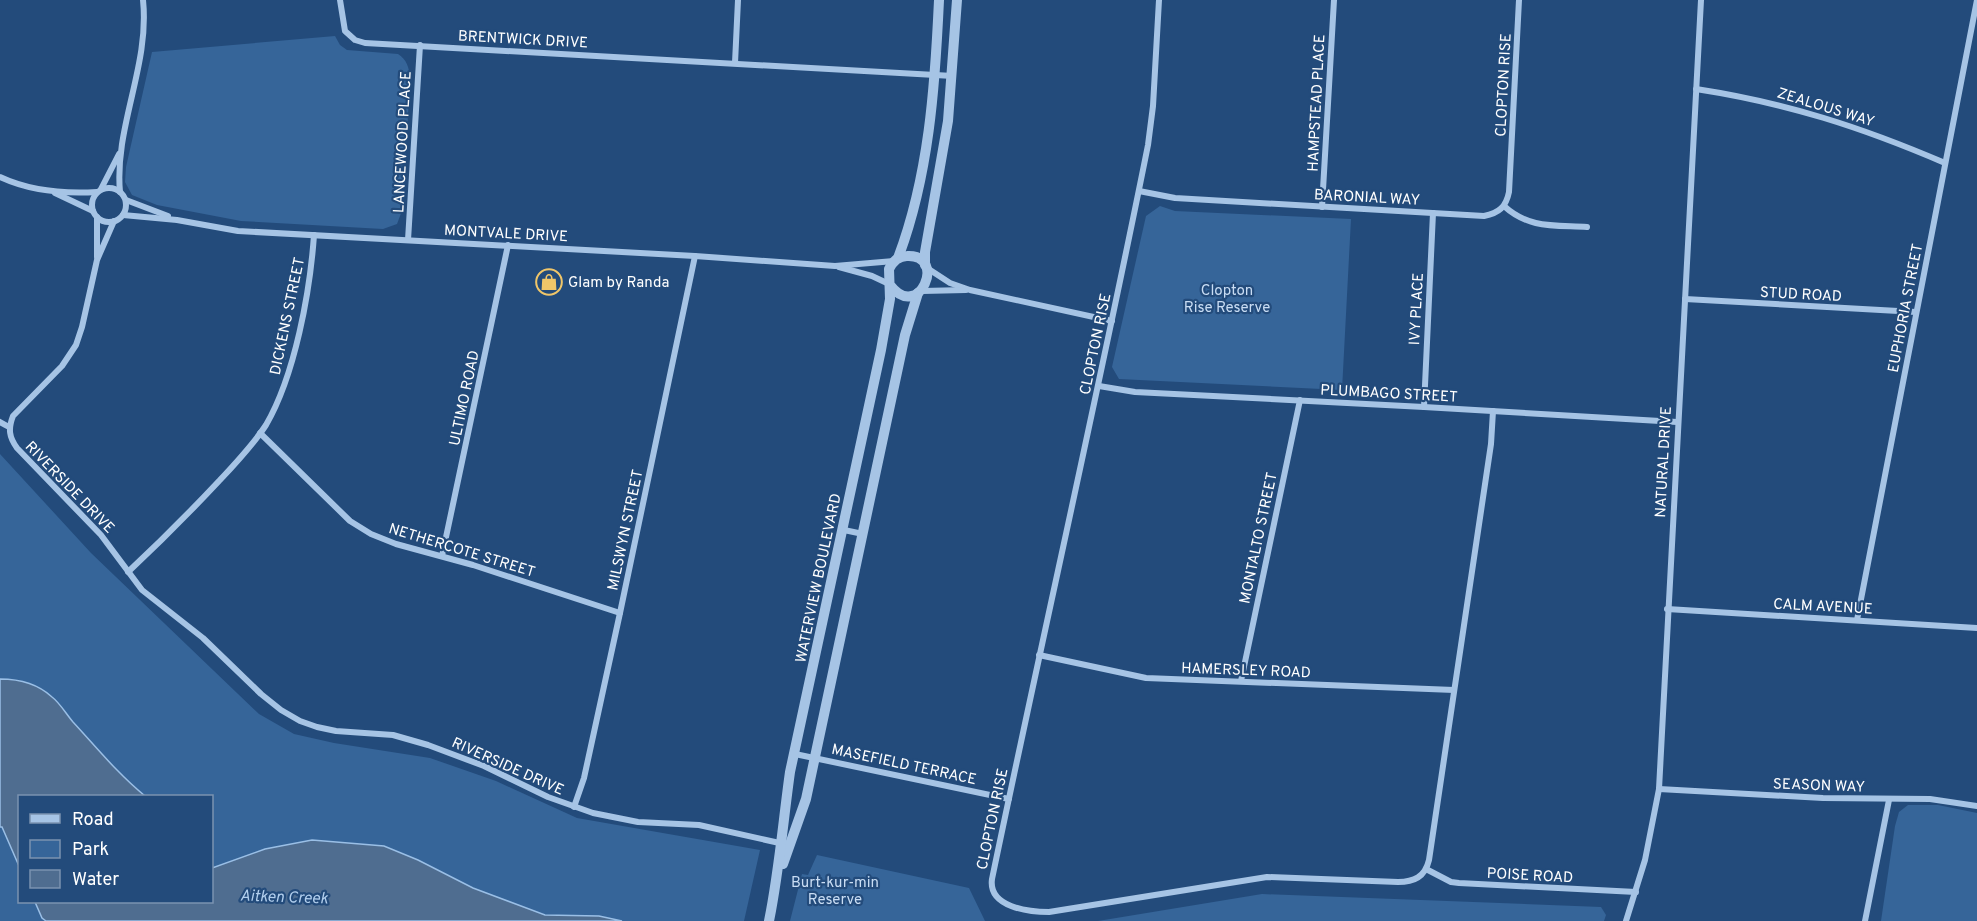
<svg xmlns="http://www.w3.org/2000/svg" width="1977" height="921" font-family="Overpass,sans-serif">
	<rect width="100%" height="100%" fill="#234b7b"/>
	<g fill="#366599" fill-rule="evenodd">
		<path d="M 335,36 L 340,45 L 347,50 L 398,54 C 407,60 409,67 410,78 L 403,208 L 397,224 L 383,229 L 241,221 L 157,205 L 132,195 L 125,182 L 126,167 L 152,52 Z"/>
		<polygon points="1160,206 1175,211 1351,219 1342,390 1119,379 1112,367 1146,216"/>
		<path d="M 0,454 L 91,553 L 259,714 L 294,734 L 334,743 L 430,758 L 496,781 L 577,818 L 760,850 L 744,921 L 0,921 ZM 20,796 L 212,796 L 212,902 L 20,902 Z"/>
		<polygon points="1908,805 1938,805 1977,813 1977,921 1881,921 1895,826 1899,812"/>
		<polygon points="817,855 969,888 985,921 790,921 802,874 808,875"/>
		<polygon points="1262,894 1601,907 1606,915 1604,921 1098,921"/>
	</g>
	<g fill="#4f6d90" stroke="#9abfe6" stroke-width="1.5">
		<path d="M 0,679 C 19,679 38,684 52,697 C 60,703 66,714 73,722 C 97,748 118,774 145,796 L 20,796 L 19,866 L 2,827 L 0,827 Z"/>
		<polygon points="312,840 384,846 418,860 473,888 545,915 599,916 622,921 46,921 42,918 35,902 212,902 212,868 265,849"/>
	</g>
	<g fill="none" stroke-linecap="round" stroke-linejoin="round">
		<g stroke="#a6c4e5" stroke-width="6">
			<polyline points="340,0 345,31 355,40 365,43 953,76"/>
			<path d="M 1159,0 L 1153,106 L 1148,145 C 1099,390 1043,634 992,879 C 988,907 1028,912 1049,912 L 1267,877 L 1398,882 C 1414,882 1425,877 1429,860 L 1491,444 L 1493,411"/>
			<polyline points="735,63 738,0"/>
			<path d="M 1696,89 C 1787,103 1861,127 1945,163"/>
			<path d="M 0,177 C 30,191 64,194 97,192"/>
			<circle cx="109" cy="205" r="17"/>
			<polyline points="101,189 119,154"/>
			<path d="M 1139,191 L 1175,198 L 1484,216 C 1499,213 1506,207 1509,192 L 1519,0"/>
			<path d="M 120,192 C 114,127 150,66 143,0"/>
			<polyline points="55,193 93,211"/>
			<polyline points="126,200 168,216"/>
			<path d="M 1504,206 C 1529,229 1555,225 1587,227"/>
			<polyline points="1322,207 1334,0"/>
			<polyline points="123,215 177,220 238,231 695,256 835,266 894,261"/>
			<polyline points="97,217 97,257"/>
			<path d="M 114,221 L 97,260 L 82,327 L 76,345 L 62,366 L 13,416 C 8,429 9,437 17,448 L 101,535 L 142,590 L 203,638 L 261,694 L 281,710 L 300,721 L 317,727 L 336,731 L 393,735 L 428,745 L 484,766 L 548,797 L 593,813 L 638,822 L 699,825 L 784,844"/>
			<polyline points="408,240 420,45"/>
			<polyline points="839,267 872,276 889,284"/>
			<polyline points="927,268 950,283 970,290 1112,321"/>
			<polyline points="922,291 966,290"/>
			<polyline points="1685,299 1916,312"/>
			<polyline points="1099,386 1135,392 1424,407 1677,422"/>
			<polyline points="1424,407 1433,213"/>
			<polyline points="0,422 9,427"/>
			<polyline points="260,433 350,521 371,534 396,544 473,565 620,613"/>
			<polyline points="844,530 863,534"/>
			<polyline points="442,556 508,245"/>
			<path d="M 128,572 C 159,543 189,513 219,481 C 235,464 253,445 266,425 C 295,375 310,292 314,235"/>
			<polyline points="1667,609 1977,628"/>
			<polyline points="1857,620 1977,0"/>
			<polyline points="1039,655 1146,678 1454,690"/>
			<polyline points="1241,681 1300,400"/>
			<polyline points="795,754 1009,799"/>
			<polyline points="1659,789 1823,798 1930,799 1977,806"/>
			<polyline points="574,807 584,778 620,613 695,256"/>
			<polyline points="1426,869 1451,882 1459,883 1636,892"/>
			<polyline points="1626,921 1645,860 1659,789 1701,0"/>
			<polyline points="1865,921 1889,800"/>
		</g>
		<g stroke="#a6c4e5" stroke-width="10">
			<path d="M 898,258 C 929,176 935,87 939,0"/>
			<polyline points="925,265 925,252 948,121 957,0"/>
			<polyline points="783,864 806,799 905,335 918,293"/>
			<path d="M 769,921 C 779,872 783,822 790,772 L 881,350 L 890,299 L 889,269 C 893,261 898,256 907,256 C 948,254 919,323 890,285"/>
		</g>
	</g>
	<defs>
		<g id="shop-ring" transform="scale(1.35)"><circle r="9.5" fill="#234b7b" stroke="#f0c669" stroke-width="1.5"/><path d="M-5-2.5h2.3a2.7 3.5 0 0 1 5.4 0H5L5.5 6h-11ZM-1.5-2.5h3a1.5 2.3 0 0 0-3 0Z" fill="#f0c669"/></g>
	</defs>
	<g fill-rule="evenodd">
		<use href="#shop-ring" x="549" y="282"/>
	</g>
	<g text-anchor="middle" stroke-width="4.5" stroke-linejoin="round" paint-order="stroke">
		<g font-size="15" fill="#fff" stroke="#234b7b">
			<text transform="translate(523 39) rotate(3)" y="5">BRENTWICK DRIVE</text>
			<text transform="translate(1503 85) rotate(-87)" y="5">CLOPTON RISE</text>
			<text transform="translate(1316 103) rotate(-87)" y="5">HAMPSTEAD PLACE</text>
			<text transform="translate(1826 107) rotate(17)" y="5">ZEALOUS WAY</text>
			<text transform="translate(402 142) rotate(-87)" y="5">LANCEWOOD PLACE</text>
			<text transform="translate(1367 197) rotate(3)" y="5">BARONIAL WAY</text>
			<text transform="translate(506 233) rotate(3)" y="5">MONTVALE DRIVE</text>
			<text transform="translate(1801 294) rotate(3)" y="5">STUD ROAD</text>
			<text transform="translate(1905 308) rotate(-79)" y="5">EUPHORIA STREET</text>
			<text transform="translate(1416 309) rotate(-87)" y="5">IVY PLACE</text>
			<text transform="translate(287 316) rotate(-78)" y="5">DICKENS STREET</text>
			<text transform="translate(1095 344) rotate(-78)" y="5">CLOPTON RISE</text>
			<text transform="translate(1389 393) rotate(3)" y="5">PLUMBAGO STREET</text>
			<text transform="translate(464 398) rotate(-78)" y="5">ULTIMO ROAD</text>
			<text transform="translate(1663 462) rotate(-87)" y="5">NATURAL DRIVE</text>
			<text transform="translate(70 487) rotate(46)" y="5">RIVERSIDE DRIVE</text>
			<text transform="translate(625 530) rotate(-78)" y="5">MILSWYN STREET</text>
			<text transform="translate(1258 538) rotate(-78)" y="5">MONTALTO STREET</text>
			<text transform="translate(462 550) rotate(17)" y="5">NETHERCOTE STREET</text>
			<text transform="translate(818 578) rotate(-78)" y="5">WATERVIEW BOULEVARD</text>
			<text transform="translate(1823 606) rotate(3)" y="5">CALM AVENUE</text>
			<text transform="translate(1246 670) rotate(2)" y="5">HAMERSLEY ROAD</text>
			<text transform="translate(904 764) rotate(12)" y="5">MASEFIELD TERRACE</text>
			<text transform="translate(508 766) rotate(24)" y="5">RIVERSIDE DRIVE</text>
			<text transform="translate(1819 785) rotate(2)" y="5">SEASON WAY</text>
			<text transform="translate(992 819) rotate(-78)" y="5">CLOPTON RISE</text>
			<text transform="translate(1530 875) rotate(3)" y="5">POISE ROAD</text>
		</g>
		<g font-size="15" fill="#fff" stroke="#234b7b" text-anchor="start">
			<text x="568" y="287">Glam by Randa</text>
		</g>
		<g font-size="15" fill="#c9ddf4" stroke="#234b7b">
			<text x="1227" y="295">Clopton<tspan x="1227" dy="17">Rise Reserve</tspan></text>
			<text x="835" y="887">Burt-kur-min<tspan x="835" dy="17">Reserve</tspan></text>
		</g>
		<g font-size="16" font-style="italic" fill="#b1ceed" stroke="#234b7b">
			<text transform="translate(284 896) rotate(2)" y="6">Aitken Creek</text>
		</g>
	</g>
	<rect x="18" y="795" width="195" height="108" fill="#234b7b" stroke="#7b93b0" stroke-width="1.5"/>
	<rect x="30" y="814" width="30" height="9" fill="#a6c4e5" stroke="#7b93b0" stroke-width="1.5"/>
	<text x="72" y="825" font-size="18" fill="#ffffff">Road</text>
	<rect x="30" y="840" width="30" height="18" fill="#366599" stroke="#7b93b0" stroke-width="1.5"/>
	<text x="72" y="855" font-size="18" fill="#ffffff">Park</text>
	<rect x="30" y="870" width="30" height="18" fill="#4f6d90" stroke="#7b93b0" stroke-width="1.5"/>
	<text x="72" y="885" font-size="18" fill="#ffffff">Water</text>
</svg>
